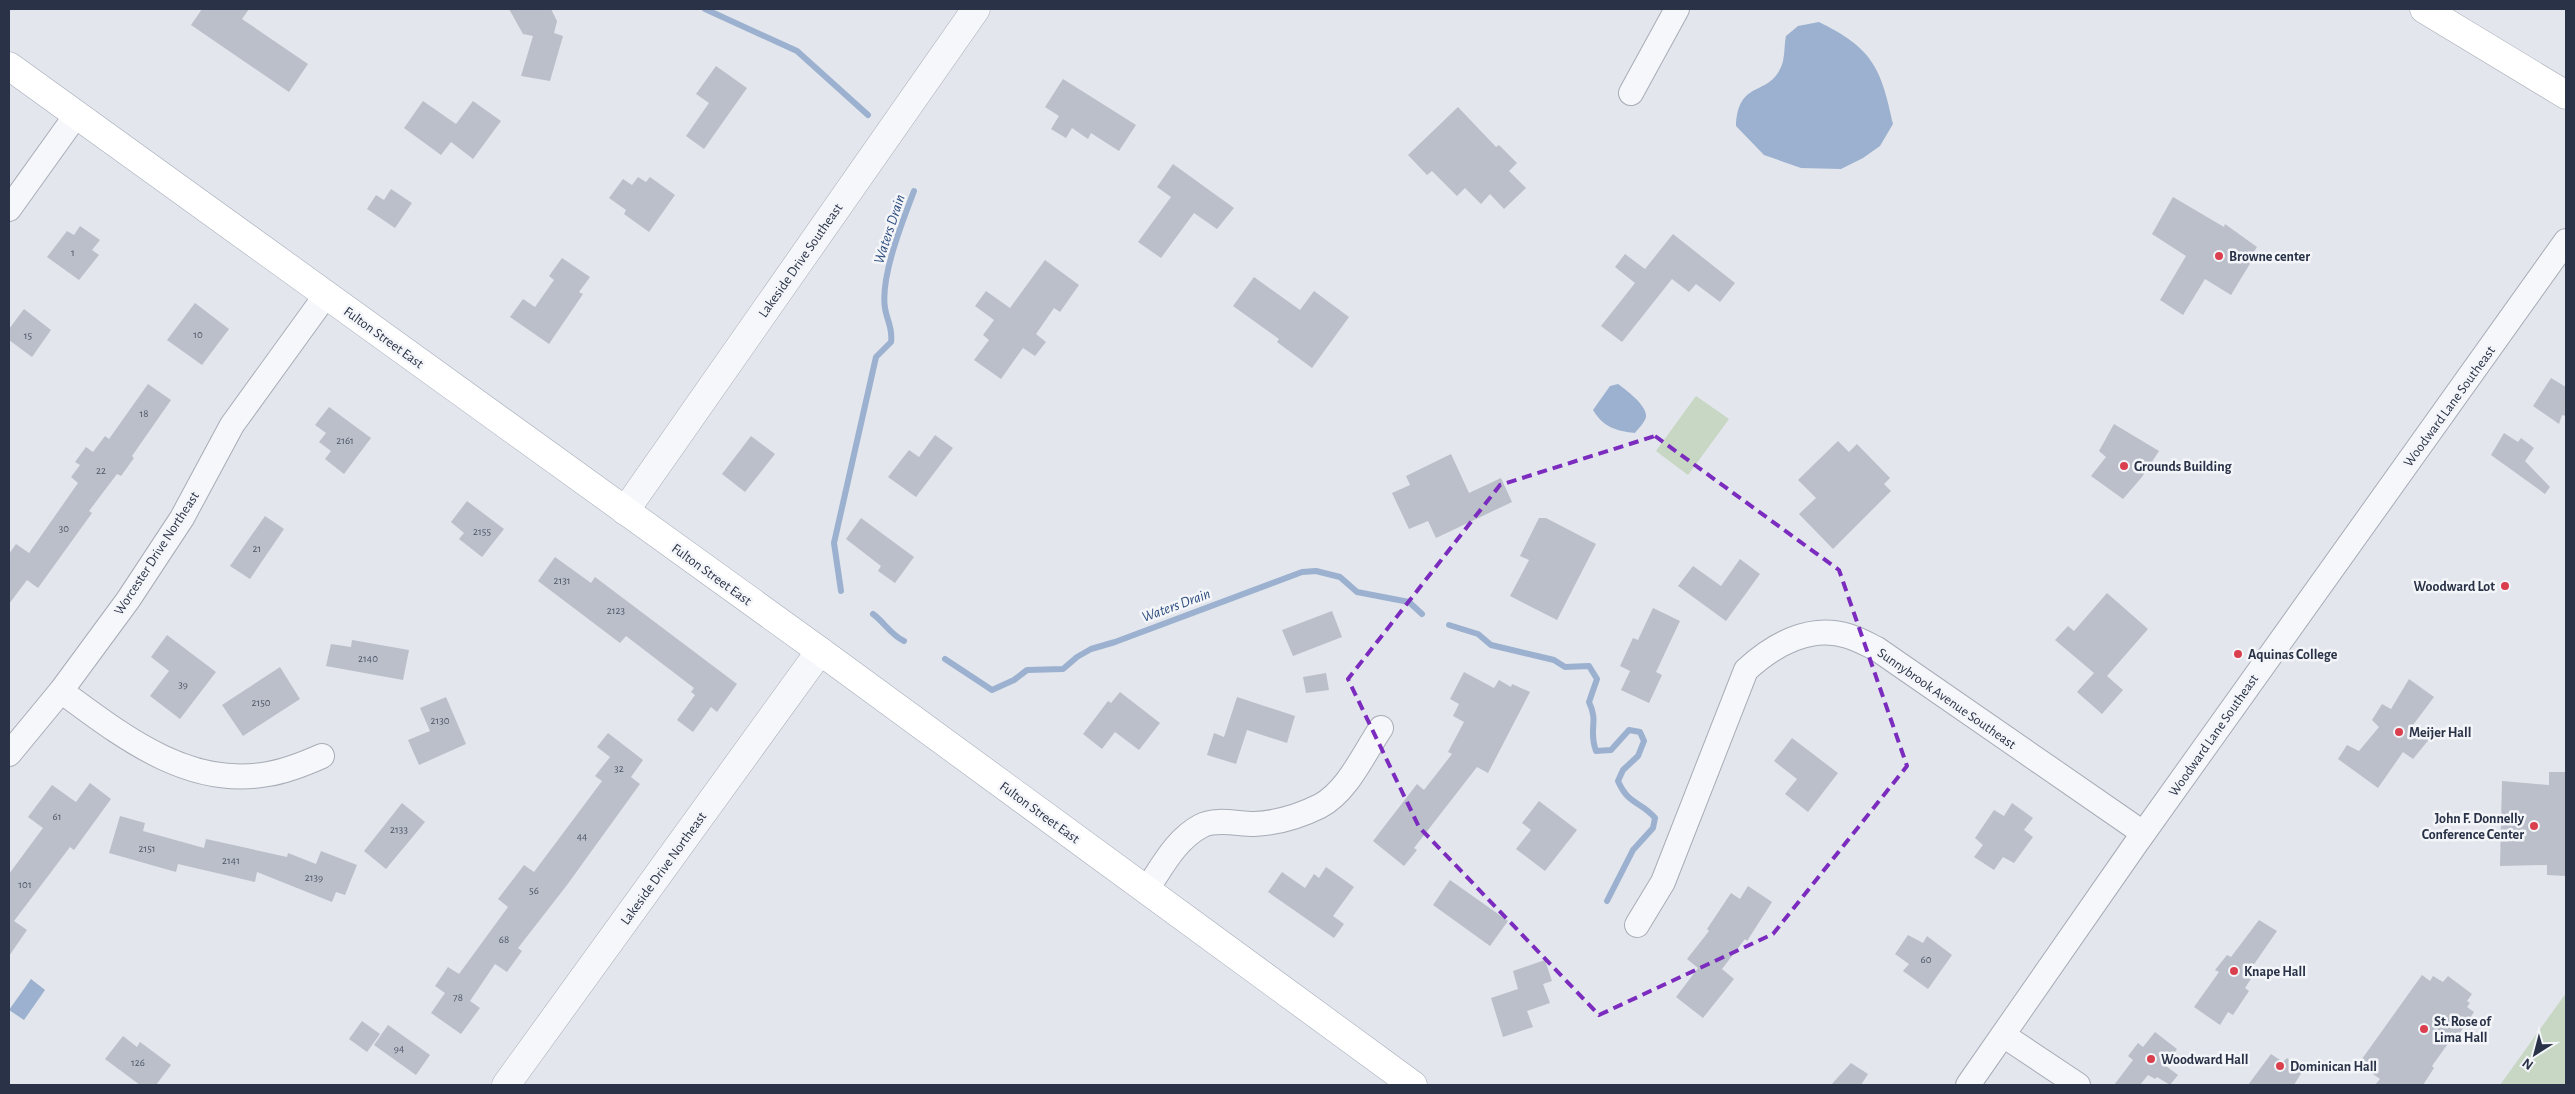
<svg xmlns="http://www.w3.org/2000/svg" width="2575" height="1094" font-family="'Alegreya Sans',sans-serif">
	<rect width="100%" height="100%" fill="#e3e6ec"/>
	<g fill="#c7d7c3">
		<polygon points="1696,396 1729,419 1688,475 1656,451"/>
		<polygon points="2566,993 2566,1085 2500,1085"/>
	</g>
	<g fill="#9bb1cf">
		<path d="M 1819,22 C 1872,48 1881,67 1893,124 L 1880,146 L 1863,158 L 1841,169 L 1801,168 L 1764,155 L 1736,126 C 1738,79 1768,97 1781,67 C 1785,59 1784,45 1786,36 L 1798,26 Z"/>
		<path d="M 1618,384 C 1625,389 1648,406 1646,417 C 1645,422 1638,429 1635,433 C 1616,431 1603,427 1593,410 L 1610,386 Z"/>
		<polygon points="31,979 45,990 24,1020 9,1010"/>
	</g>
	<g fill="none" stroke-linecap="round" stroke-linejoin="round">
		<g stroke="#9bb1cf" stroke-width="6">
			<polyline points="705,9 797,51 868,115"/>
			<path d="M 841,591 L 834,543 L 876,357 L 891,342 C 893,328 887,321 885,308 C 880,277 903,220 914,191"/>
			<path d="M 873,614 C 885,623 890,634 904,641"/>
			<path d="M 1449,625 L 1478,634 L 1491,645 L 1554,660 L 1565,667 L 1589,666 L 1597,679 L 1589,702 C 1599,723 1588,729 1596,751 L 1611,750 L 1629,730 L 1640,732 L 1644,741 L 1638,756 L 1623,770 L 1618,781 C 1629,806 1641,801 1655,818 L 1653,828 L 1633,850 L 1607,901"/>
			<polyline points="945,659 992,690 1014,680 1027,670 1063,669 1077,657 1091,649 1115,642 1302,572 1316,571 1340,577 1357,592 1409,602 1422,614"/>
		</g>
	</g>
	<g fill="#babfca">
		<polygon points="202,9 249,9 242,19 308,64 289,92 191,25"/>
		<polygon points="509,9 551,9 557,21 554,33 563,36 550,81 521,76 533,36 523,34"/>
		<polygon points="716,66 747,88 704,149 686,136 709,103 696,94"/>
		<polygon points="1063,79 1136,125 1119,151 1091,133 1088,139 1072,128 1066,138 1051,129 1059,116 1045,107"/>
		<polygon points="423,101 456,124 473,101 501,121 473,159 451,142 441,155 404,128"/>
		<polygon points="1458,107 1496,147 1499,145 1517,163 1509,171 1526,188 1504,209 1490,194 1481,204 1465,188 1457,196 1432,171 1427,175 1408,155"/>
		<polygon points="1173,164 1234,208 1217,229 1194,213 1161,258 1138,242 1171,197 1157,187"/>
		<polygon points="638,177 646,182 650,177 675,195 649,232 624,214 626,210 609,198 623,179 632,185"/>
		<polygon points="391,189 412,203 395,228 367,209 376,195 384,200"/>
		<polygon points="2173,197 2224,227 2225,224 2257,247 2252,255 2254,257 2231,295 2205,279 2183,315 2160,300 2186,256 2152,234"/>
		<polygon points="80,226 100,240 92,250 99,255 79,280 47,257 67,231 74,235"/>
		<polygon points="1673,234 1735,283 1720,302 1696,284 1689,292 1672,279 1622,342 1601,326 1635,283 1615,267 1625,254 1645,269"/>
		<polygon points="562,258 590,277 579,292 583,294 549,344 510,317 523,299 535,307 554,280 549,276"/>
		<polygon points="1045,260 1079,285 1060,312 1054,308 1036,334 1046,342 1035,356 1023,348 1001,379 974,360 989,340 983,335 994,320 975,306 986,291 1010,308"/>
		<polygon points="1254,277 1300,310 1314,291 1349,317 1312,368 1277,342 1279,339 1233,306"/>
		<polygon points="195,303 229,329 202,365 167,340"/>
		<polygon points="24,309 51,330 32,357 9,340 9,329"/>
		<polygon points="2551,378 2566,387 2566,416 2562,415 2559,424 2533,406"/>
		<polygon points="148,384 171,400 132,456 134,458 121,476 117,474 89,511 92,513 38,588 27,580 9,604 9,554 16,544 29,553 78,483 71,477 80,465 75,462 86,447 93,452 105,436 109,439"/>
		<polygon points="329,407 371,438 344,474 325,459 331,451 319,442 326,433 315,425"/>
		<polygon points="2114,424 2159,451 2142,477 2123,499 2091,476 2106,457 2099,451"/>
		<polygon points="2504,433 2518,442 2521,438 2534,448 2525,461 2550,487 2545,494 2491,455"/>
		<polygon points="935,435 953,448 916,497 888,477 909,450 919,457"/>
		<polygon points="751,436 775,454 745,492 722,474"/>
		<polygon points="1838,441 1849,452 1857,444 1890,478 1884,484 1891,491 1833,549 1799,514 1816,498 1798,480"/>
		<polygon points="1451,454 1469,493 1501,478 1512,502 1436,538 1428,521 1409,529 1392,493 1410,485 1406,476"/>
		<polygon points="467,501 504,529 482,557 459,539 464,533 451,522"/>
		<polygon points="265,516 284,529 250,579 230,566"/>
		<polygon points="861,518 914,557 895,583 878,571 881,566 846,539"/>
		<polygon points="1539,518 1546,518 1596,544 1557,620 1510,596 1529,560 1520,556"/>
		<polygon points="555,557 591,583 595,577 737,684 717,712 711,707 693,732 677,720 695,695 691,692 694,688 626,636 620,643 538,581"/>
		<polygon points="1740,559 1760,574 1726,621 1678,586 1693,566 1721,586"/>
		<polygon points="2107,593 2148,629 2107,676 2123,690 2102,714 2077,692 2094,673 2055,640 2068,626 2074,631"/>
		<polygon points="1653,608 1680,621 1656,672 1662,675 1649,703 1621,690 1630,671 1620,666 1633,638 1638,640"/>
		<polygon points="1332,611 1342,637 1293,656 1282,630"/>
		<polygon points="167,635 216,672 180,719 150,696 169,671 151,657"/>
		<polygon points="352,640 409,650 403,680 326,666 331,644 351,647"/>
		<polygon points="280,667 300,699 243,736 222,705"/>
		<polygon points="1464,672 1494,688 1499,680 1511,687 1512,684 1530,692 1488,773 1477,767 1414,848 1417,850 1404,866 1373,841 1417,784 1424,790 1452,754 1448,752 1464,722 1453,716 1459,704 1450,699"/>
		<polygon points="1326,673 1329,690 1306,693 1303,677"/>
		<polygon points="2409,679 2434,697 2413,725 2431,737 2413,759 2403,752 2378,788 2338,759 2347,745 2359,751 2379,727 2372,720 2382,704 2391,709"/>
		<polygon points="1120,692 1160,723 1139,750 1115,732 1102,749 1083,734 1108,701 1111,703"/>
		<polygon points="446,697 466,744 419,765 408,740 430,731 420,708"/>
		<polygon points="1237,697 1295,716 1287,743 1247,730 1236,764 1207,755 1214,733 1224,737"/>
		<polygon points="608,733 643,760 631,777 640,784 567,885 518,948 522,951 507,972 495,964 470,1001 480,1008 461,1034 431,1013 445,993 435,986 448,967 459,974 508,907 498,899 524,865 534,872 602,781 595,776 610,757 597,747"/>
		<polygon points="1792,738 1838,773 1808,812 1785,794 1797,779 1774,761"/>
		<polygon points="2549,772 2566,772 2566,876 2547,875 2547,865 2500,866 2502,781 2549,785"/>
		<polygon points="90,783 111,799 74,850 70,847 14,921 27,930 9,956 9,874 43,828 28,817 52,785 76,802"/>
		<polygon points="1539,801 1577,830 1545,871 1516,849 1531,830 1522,823"/>
		<polygon points="402,803 425,822 386,869 364,851"/>
		<polygon points="2012,803 2033,818 2024,830 2033,837 2014,863 2003,857 1994,870 1974,857 1983,845 1975,838 1994,810 2004,816"/>
		<polygon points="120,816 145,823 143,831 204,848 206,839 287,857 288,853 316,864 321,851 357,865 345,895 336,892 332,902 257,872 255,882 178,864 176,872 109,853"/>
		<polygon points="1326,867 1354,887 1333,916 1344,924 1334,938 1268,892 1282,872 1305,888 1314,874 1319,878"/>
		<polygon points="1450,880 1508,921 1490,946 1433,905"/>
		<polygon points="1748,886 1772,902 1747,941 1745,939 1722,969 1734,979 1703,1018 1676,997 1698,968 1687,959 1709,931 1707,929 1731,893 1740,899"/>
		<polygon points="2259,920 2277,931 2250,970 2254,974 2245,988 2249,991 2233,1015 2228,1012 2220,1025 2194,1007 2219,972 2215,970 2227,955 2231,957"/>
		<polygon points="1908,935 1923,943 1927,936 1952,955 1928,989 1903,971 1909,964 1895,954"/>
		<polygon points="1545,960 1552,981 1543,984 1550,1003 1527,1011 1533,1027 1503,1037 1491,998 1518,989 1513,971"/>
		<polygon points="2422,975 2430,981 2433,976 2443,982 2448,976 2472,994 2467,1001 2470,1003 2467,1007 2474,1012 2455,1040 2452,1038 2432,1066 2434,1068 2423,1085 2375,1085 2380,1079 2366,1069 2369,1064 2362,1059"/>
		<polygon points="362,1021 380,1034 367,1052 349,1039"/>
		<polygon points="388,1025 430,1055 416,1075 374,1045"/>
		<polygon points="2155,1032 2177,1049 2166,1066 2178,1075 2170,1085 2157,1077 2155,1079 2148,1075 2140,1085 2114,1085 2133,1060 2128,1056 2138,1043 2143,1047"/>
		<polygon points="123,1036 137,1047 140,1042 171,1065 156,1085 140,1085 105,1059"/>
		<polygon points="2271,1054 2283,1062 2287,1058 2303,1070 2294,1085 2248,1085"/>
		<polygon points="1851,1063 1868,1074 1861,1085 1831,1085"/>
	</g>
	<g fill="none" stroke-linecap="round" stroke-linejoin="round">
		<g stroke="#a7acb7" stroke-width="26">
			<g id="minor">
				<polyline points="1631,93 1677,9"/>
				<polyline points="9,209 77,114"/>
				<path d="M 61,691 C 121,735 188,789 268,774 C 287,771 304,764 322,756"/>
				<polyline points="9,754 61,691 128,600 182,518 232,425 326,295"/>
				<path d="M 1147,889 C 1162,867 1176,839 1201,826 C 1215,818 1238,824 1254,824 C 1276,823 1300,816 1320,806 C 1348,791 1364,753 1381,728"/>
				<path d="M 1637,925 L 1663,882 L 1746,670 C 1773,645 1810,624 1848,636 C 1858,639 1867,644 1877,649 L 2143,833"/>
				<polyline points="2003,1035 2078,1085"/>
				<polyline points="1968,1085 2135,845 2566,241"/>
			</g>
		</g>
		<g stroke="#a7acb7" stroke-width="29">
			<g id="tertiary">
				<polyline points="625,511 976,9"/>
				<polyline points="506,1085 820,651"/>
			</g>
		</g>
		<g stroke="#a7acb7" stroke-width="29">
			<polyline id="secondary" points="2424,9 2566,95"/>
		</g>
		<g stroke="#a1a9b9" stroke-width="29">
			<polyline id="primary" points="9,66 820,651 1413,1085"/>
		</g>
		<use href="#minor" stroke="#f6f7fa" stroke-width="24"/>
		<use href="#tertiary" stroke="#f6f7fa" stroke-width="28"/>
		<use href="#secondary" stroke="#fff" stroke-width="28"/>
		<use href="#primary" stroke="#fff" stroke-width="28"/>
	</g>
	<path fill="none" stroke="#7b2cbf" stroke-width="4" stroke-dasharray="10 6" stroke-linejoin="round" d="M 1655,436 L 1839,570 L 1907,766 L 1773,934 L 1599,1015 L 1419,827 L 1348,679 L 1500,485 Z"/>
	<g fill="#da3f4d" stroke="#f3f5f9" stroke-width="2">
		<circle cx="2219" cy="256" r="5"/>
		<circle cx="2124" cy="466" r="5"/>
		<circle cx="2505" cy="586" r="5"/>
		<circle cx="2238" cy="654" r="5"/>
		<circle cx="2399" cy="732" r="5"/>
		<circle cx="2534" cy="826" r="5"/>
		<circle cx="2234" cy="971" r="5"/>
		<circle cx="2424" cy="1029" r="5"/>
		<circle cx="2151" cy="1059" r="5"/>
		<circle cx="2280" cy="1066" r="5"/>
	</g>
	<g text-anchor="middle" stroke-width="5" stroke-linejoin="round" paint-order="stroke">
		<g font-size="11" fill="#4d5567">
			<text x="73" y="256">1</text>
			<text x="198" y="338">10</text>
			<text x="28" y="339">15</text>
			<text x="144" y="417">18</text>
			<text x="345" y="444">2161</text>
			<text x="101" y="474">22</text>
			<text x="64" y="532">30</text>
			<text x="482" y="535">2155</text>
			<text x="257" y="552">21</text>
			<text x="562" y="584">2131</text>
			<text x="616" y="614">2123</text>
			<text x="368" y="662">2140</text>
			<text x="183" y="688">39</text>
			<text x="261" y="706">2150</text>
			<text x="440" y="724">2130</text>
			<text x="619" y="772">32</text>
			<text x="57" y="820">61</text>
			<text x="399" y="833">2133</text>
			<text x="582" y="840">44</text>
			<text x="147" y="852">2151</text>
			<text x="231" y="864">2141</text>
			<text x="314" y="881">2139</text>
			<text x="25" y="888">101</text>
			<text x="534" y="894">56</text>
			<text x="504" y="943">68</text>
			<text x="1926" y="963">60</text>
			<text x="458" y="1001">78</text>
			<text x="399" y="1052">94</text>
			<text x="138" y="1066">126</text>
		</g>
		<g font-size="14" font-weight="bold" fill="#293246" stroke="#f3f5f9" text-anchor="start">
			<text x="2229" y="261">Browne center</text>
			<text x="2134" y="471">Grounds Building</text>
			<text x="2495" y="591" text-anchor="end">Woodward Lot</text>
			<text x="2248" y="659">Aquinas College</text>
			<text x="2409" y="737">Meijer Hall</text>
			<text x="2524" y="823" text-anchor="end">John F. Donnelly<tspan x="2524" dy="16">Conference Center</tspan></text>
			<text x="2244" y="976">Knape Hall</text>
			<text x="2434" y="1026">St. Rose of<tspan x="2434" dy="16">Lima Hall</tspan></text>
			<text x="2161" y="1064">Woodward Hall</text>
			<text x="2290" y="1071">Dominican Hall</text>
		</g>
		<g font-size="14" fill="#293246" stroke="#f3f5f9">
			<text transform="translate(800 260) rotate(-55)" y="5">Lakeside Drive Southeast</text>
			<text transform="translate(384 337) rotate(36)" y="5">Fulton Street East</text>
			<text transform="translate(2449 406) rotate(-54)" y="5">Woodward Lane Southeast</text>
			<text transform="translate(156 553) rotate(-57)" y="5">Worcester Drive Northeast</text>
			<text transform="translate(712 574) rotate(36)" y="5">Fulton Street East</text>
			<text transform="translate(1947 698) rotate(35)" y="5">Sunnybrook Avenue Southeast</text>
			<text transform="translate(2213 735) rotate(-55)" y="5">Woodward Lane Southeast</text>
			<text transform="translate(1040 812) rotate(36)" y="5">Fulton Street East</text>
			<text transform="translate(663 868) rotate(-54)" y="5">Lakeside Drive Northeast</text>
		</g>
		<g font-size="15" font-style="italic" fill="#2f4e7e" stroke="#f3f5f9">
			<text transform="translate(889 229) rotate(-72)" y="5">Waters Drain</text>
			<text transform="translate(1176 605) rotate(-20)" y="5">Waters Drain</text>
		</g>
	</g>
	<rect width="2575" height="1094" fill="none" stroke="#293246" stroke-width="20"/>
	<g transform="translate(2535 1054) rotate(216)" stroke="#f3f5f9" stroke-width="4" paint-order="stroke">
	<path d="M0-4L9 19L0 12L-9 19Z" fill="#293246"/>
	<text y="-8" font-size="14" font-weight="bold" text-anchor="middle" fill="#293246">N</text>
	</g>
</svg>
